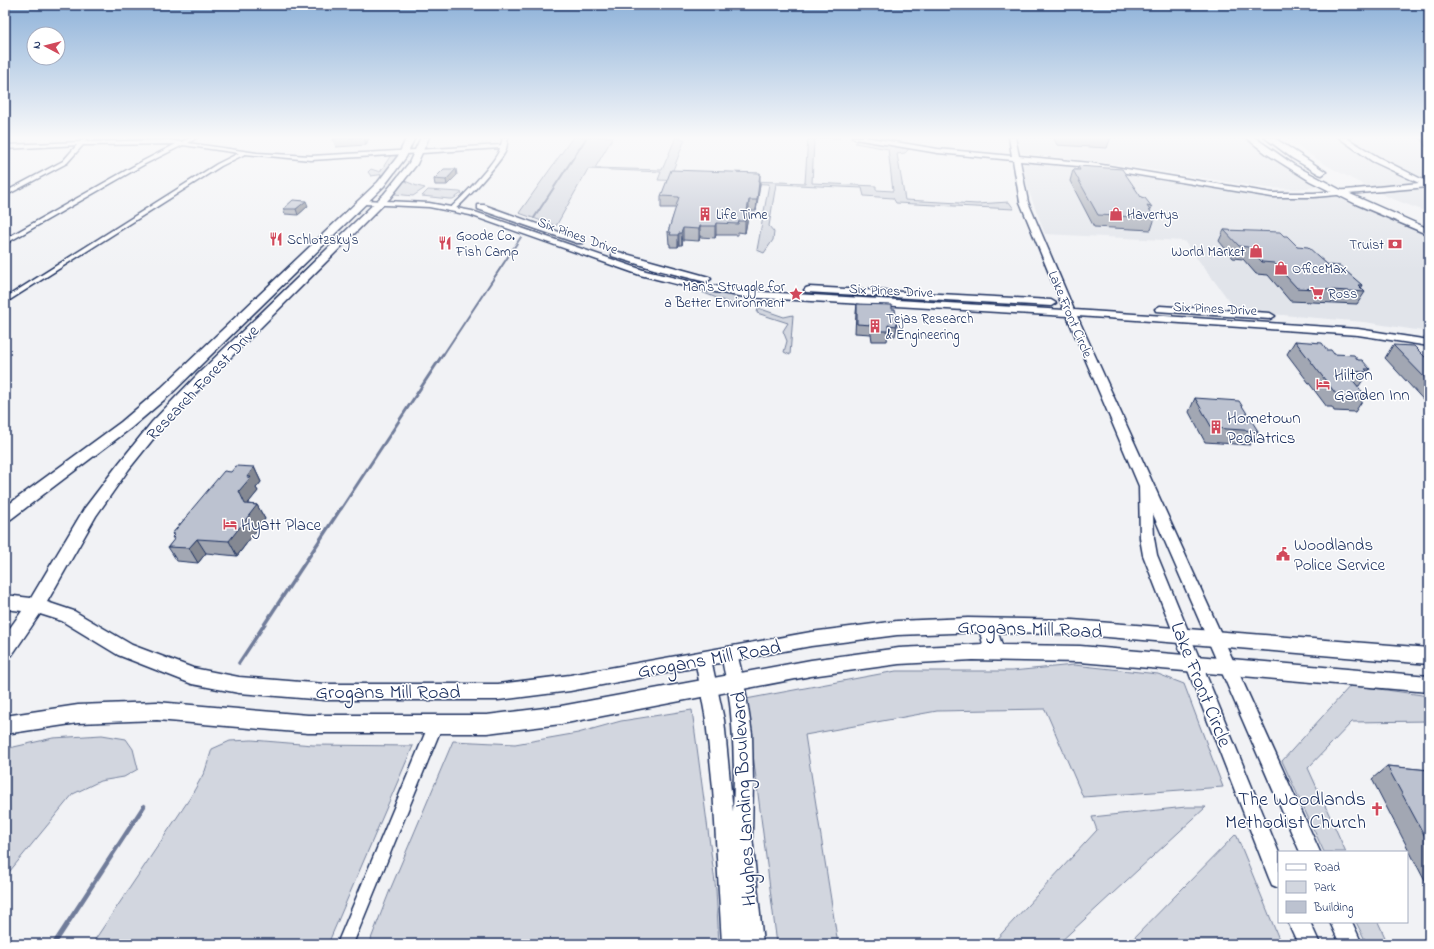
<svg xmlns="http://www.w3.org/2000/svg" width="1434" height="949" font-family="'Indie Flower',sans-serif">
	<rect width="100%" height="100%" fill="#f1f2f5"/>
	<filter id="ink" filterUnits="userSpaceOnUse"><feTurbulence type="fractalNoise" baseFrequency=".025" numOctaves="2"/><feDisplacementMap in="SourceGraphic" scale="8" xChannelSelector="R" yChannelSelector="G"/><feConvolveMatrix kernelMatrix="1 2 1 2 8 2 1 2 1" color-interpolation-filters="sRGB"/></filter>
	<g filter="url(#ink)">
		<g fill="#e1e4ea">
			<polygon points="1018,137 1246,137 1283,164 1318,184 1319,187 1295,189 1266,188 1109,163 1027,154 1021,153"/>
			<polygon points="1285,137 1429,137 1429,213 1388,197 1354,180 1326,165 1294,144"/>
			<polygon points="1025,161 1089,167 1270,196 1341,197 1429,234 1429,332 1364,322 1237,311 1184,241 1045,234 1028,189 1022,164"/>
		</g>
		<g fill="#d2d6df" stroke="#76829e">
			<polygon points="573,137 613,137 595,168 662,170 676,137 679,137 679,139 685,139 670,178 805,183 808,137 837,137 840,138 818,138 814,141 812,183 876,186 876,190 893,191 888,149 855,143 859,140 909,149 905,153 897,154 905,200 977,204 1009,202 1014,209 896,203 893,198 864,196 862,188 776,184 769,226 774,232 773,240 764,253 757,250 769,184 658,180 661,172 588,169 556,226 519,213"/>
			<polygon points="391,155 396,156 397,158 385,174 371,176 368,172 371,169 380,172"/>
			<polygon points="405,181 417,186 425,188 413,196 395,194 395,191"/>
			<polygon points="428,190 460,192 462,193 453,199 449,199 422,196"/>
			<polygon points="694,289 734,295 738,299 737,306"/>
			<polygon points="758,308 784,317 793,315 790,355 784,352 787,341 783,331 788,323 757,313"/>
			<polygon points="1074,665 1158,674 1184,684 1223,787 1083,797 1045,709 937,711 805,735 838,944 777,944 746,699 896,671 1012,671"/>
			<polygon points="1351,685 1429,696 1429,721 1352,722 1308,768 1346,852 1324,852 1282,761"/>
			<polygon points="692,710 716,890 719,944 369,944 390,890 453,741 515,744 578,733 621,721"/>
			<polygon points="102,735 126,739 133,749 138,769 124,777 100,781 73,794 5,877 5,749 53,738"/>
			<polygon points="252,740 313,745 413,746 328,944 92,944 190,798 205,771 212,749 230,741"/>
			<polygon points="1186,807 1206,807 1058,944 992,944 1097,830 1092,817"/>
			<polygon points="1236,834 1281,944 1128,944"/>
			<polygon points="1356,922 1378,922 1388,944 1367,944"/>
		</g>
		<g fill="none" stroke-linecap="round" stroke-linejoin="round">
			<g stroke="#707c9a" stroke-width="2">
				<polyline points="534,218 587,137"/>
				<polyline points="443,355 521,237"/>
			</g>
			<polyline stroke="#707c9a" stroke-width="3" points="341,509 443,354"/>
			<polyline stroke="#707c9a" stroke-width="3.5" points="239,663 341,508"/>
			<polyline stroke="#707c9a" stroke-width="4.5" points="54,944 144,806"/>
			<g stroke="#1b2f5e" stroke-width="3">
				<g id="minor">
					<path d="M 192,137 L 198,137 L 188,143 L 257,153 L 311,156 L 501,145 L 503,137 L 508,137 C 507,142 507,147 505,152 C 500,162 461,207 452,211 L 449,209 L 450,208 C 460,200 498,160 500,148 L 311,160 L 245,154 L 221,166 L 5,303 L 5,298 L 217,164 L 239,153 L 183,145 L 145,164 L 5,244 L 5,239 L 141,162 L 176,144 L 83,145 L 67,163 L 5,196 L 5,192 L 63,161 L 77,145 L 5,149 L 5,145 L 80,142 L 84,138 L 87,140 L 85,142 L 169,140 L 181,142 Z"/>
					<polygon points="436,718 441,720 443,724 353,944 337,944 429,724 431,720"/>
				</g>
			</g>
			<g stroke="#1b2f5e" stroke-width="3">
				<g id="tertiary">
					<polygon points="852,137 865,137 938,149 1012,156 1009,137 1015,137 1019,156 1090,163 1272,193 1314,193 1419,183 1372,161 1338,137 1345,137 1378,157 1429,183 1428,187 1314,197 1272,197 1090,167 1020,161 1028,202 1074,310 1358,329 1429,340 1429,346 1358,335 1077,316 1320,852 1300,852 1153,514 1154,538 1157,555 1279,853 1279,888 1272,885 1269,878 1143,555 1140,538 1139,486 1067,316 745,297 692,288 640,275 470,215 429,207 364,204 360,202 364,200 429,203 472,211 646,271 692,282 745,291 1064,310 1020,202 1013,160 938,153 855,139"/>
					<polygon points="478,205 484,205 584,241 583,243 577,243 478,209"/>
					<polygon points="615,251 709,277 711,279 706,282 654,269 612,256 612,252"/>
					<polygon points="809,287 1051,300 1056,303 1051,306 806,292 804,290 806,288"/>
					<polygon points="1160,306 1270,313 1275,316 1270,319 1156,311 1155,309"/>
					<path d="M 730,647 L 736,649 L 744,682 L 752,734 L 753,781 L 752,836 L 763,944 L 722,944 L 713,788 L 706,720 L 695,659 L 697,654 L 703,652 L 709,654 L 711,659 L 724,720 L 733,812 C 735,769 734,730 728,688 C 727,677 719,659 724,649 Z"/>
					<polygon points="1288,922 1310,922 1320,944 1298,944"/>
					<polygon points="1330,922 1352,922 1362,944 1340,944"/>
				</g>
			</g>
			<g stroke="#1b2f5e" stroke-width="3">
				<g id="secondary">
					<polygon points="407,137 415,137 406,157 384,186 171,394 131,428 11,519 5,521 5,507 121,422 161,388 378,182 398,156"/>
					<polygon points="421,137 429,137 417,164 390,198 208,380 162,428 129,469 96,516 47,602 74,611 132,645 193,668 239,677 325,684 498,684 570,675 811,632 897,621 968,618 1072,620 1429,648 1429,664 1072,634 998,633 1002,645 1080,646 1429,676 1429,692 1080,662 973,660 899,664 811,676 561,724 487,733 308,733 157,720 78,723 5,734 5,716 78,705 157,702 308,715 487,715 561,706 811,660 899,648 983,644 980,632 897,635 811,646 570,691 498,700 325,700 239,693 192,684 118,655 62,621 40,614 12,655 5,658 5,635 22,611 5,609 5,595 31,598 84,509 119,463 152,422 198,374 384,194 409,163"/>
					<polygon points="1245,137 1254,137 1294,165 1339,189 1429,229 1429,235 1356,204 1310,181 1267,154"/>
					<polygon points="1264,137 1273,137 1326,172 1322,175 1319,174 1292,158"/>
				</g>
			</g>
			<use href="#minor" fill="#fff" fill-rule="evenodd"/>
			<use href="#tertiary" fill="#fff" fill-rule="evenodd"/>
			<use href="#secondary" fill="#fff" fill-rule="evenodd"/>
		</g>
		<g fill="#a2a7b3" stroke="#1b2f5e">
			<polygon points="334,137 369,137 366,145 336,147 333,139"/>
			<polygon points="1053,137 1111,137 1107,148 1057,145"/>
			<polygon points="1419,137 1429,137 1429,148 1427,148"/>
			<polygon points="1078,166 1141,197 1152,207 1150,211 1155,218 1151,230 1094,227 1070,181 1073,170 1077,170"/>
			<polygon points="457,175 447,185 435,185 434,179"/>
			<polygon points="760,184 756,211 749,211 745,233 738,232 738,235 716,235 715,238 700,237 699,241 683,240 682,245 679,245 678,247 670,247 670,244 669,244 668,232 676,208 661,208 661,196"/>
			<polygon points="308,206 298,215 285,214 283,209"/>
			<polygon points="1224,230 1284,236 1297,246 1362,285 1361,287 1365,292 1357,304 1290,301 1268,275 1256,274 1243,259 1233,258 1219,241"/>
			<polygon points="857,304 892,309 897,326 895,336 888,335 887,341 872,341 871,334 855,333 856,313"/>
			<polygon points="1295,341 1327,350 1334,354 1358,360 1370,369 1359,386 1357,386 1365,395 1364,398 1355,412 1334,411 1332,407 1327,407 1287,354"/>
			<polygon points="1393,345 1429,361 1429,406 1385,358"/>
			<polygon points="1195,398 1258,431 1250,445 1205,442 1189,412"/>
			<polygon points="254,467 261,482 256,488 258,491 247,504 257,505 265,519 237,556 206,553 198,563 177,561 168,547 174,540 172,537 174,536 172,534 187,516 187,515"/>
			<polygon points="1387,766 1429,770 1429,889 1372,779"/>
		</g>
		<g fill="#848892" stroke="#1b2f5e">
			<polygon points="364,137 369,137 366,145"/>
			<polygon points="456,169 457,175 447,185 446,180"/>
			<polygon points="760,173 760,184 756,211 757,200"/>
			<polygon points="749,200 749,211 745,233 745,221"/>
			<polygon points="306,201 308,206 298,215 296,209"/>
			<polygon points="716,223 716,235 715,238 715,226"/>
			<polygon points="700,226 700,237 699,241 699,229"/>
			<polygon points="683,228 683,240 682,245 681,233"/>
			<polygon points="679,233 679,245 678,247 678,235"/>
			<polygon points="254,467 261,482 256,488 258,491 246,506 257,505 265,519 237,556 229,541 239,491 247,477"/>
			<polygon points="197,539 206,553 198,563 189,548"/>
		</g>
		<g fill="#bcc2d0" stroke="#1b2f5e">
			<polygon points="334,137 364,137 333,139"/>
			<polygon points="1093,137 1110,137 1111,138"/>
			<polygon points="1426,137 1429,137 1429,141"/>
			<polygon points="1078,166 1122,169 1141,197 1145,198 1152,207 1147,206 1155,218 1098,215 1073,170 1080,170"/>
			<polygon points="444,169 456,169 446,180 434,179"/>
			<polygon points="671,170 760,173 757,200 749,200 745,221 739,221 738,224 716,223 715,226 700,226 699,229 683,228 681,233 679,233 678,235 670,235 671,232 668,232 679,197 661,196"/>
			<polygon points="293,200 306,201 296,209 283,209"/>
			<polygon points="1224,230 1280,232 1284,236 1287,236 1297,246 1308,247 1328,265 1340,266 1362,285 1358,285 1365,292 1297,288 1274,263 1262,262 1248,247 1239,246"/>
			<polygon points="857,304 892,305 892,309 895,309 897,326 888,325 888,331 873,331 872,325 857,324"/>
			<polygon points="1295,341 1322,343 1327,350 1331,350 1334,354 1354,355 1358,360 1362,360 1370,369 1365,369 1368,372 1345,371 1365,395 1362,395 1364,398 1343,397 1340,394 1336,394"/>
			<polygon points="1393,345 1414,346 1429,361 1429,382"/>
			<polygon points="1195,398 1239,401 1258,431 1212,428"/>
			<polygon points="236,466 254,467 247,477 251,477 239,491 245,504 257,505 229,541 197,539 189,548 168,547 175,538 172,537 175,534 172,534 188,515 187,515 224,471 231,472"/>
			<polygon points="1387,766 1429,770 1429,844"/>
		</g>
	</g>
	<linearGradient id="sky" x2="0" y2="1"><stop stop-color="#8eb2d9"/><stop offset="0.51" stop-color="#f9f9fa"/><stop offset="1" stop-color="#f9f9fa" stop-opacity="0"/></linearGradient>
	<rect width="1434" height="270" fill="url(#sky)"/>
	<defs>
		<g id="building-bare" transform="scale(1.08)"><path d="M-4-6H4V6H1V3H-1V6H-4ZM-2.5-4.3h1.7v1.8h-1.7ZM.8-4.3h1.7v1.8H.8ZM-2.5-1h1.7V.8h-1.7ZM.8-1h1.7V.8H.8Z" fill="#d1495b" stroke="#fff" stroke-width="2.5" paint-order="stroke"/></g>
		<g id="shop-bare" transform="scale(1.08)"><path d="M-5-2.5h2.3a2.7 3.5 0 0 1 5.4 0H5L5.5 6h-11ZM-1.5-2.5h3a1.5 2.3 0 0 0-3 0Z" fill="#d1495b" stroke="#fff" stroke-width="2.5" paint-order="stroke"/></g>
		<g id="restaurant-bare" transform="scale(1.08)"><path d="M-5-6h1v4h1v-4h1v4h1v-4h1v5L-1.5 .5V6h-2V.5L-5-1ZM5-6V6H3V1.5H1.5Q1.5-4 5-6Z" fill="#d1495b" stroke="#fff" stroke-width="2.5" paint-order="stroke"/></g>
		<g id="bank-bare" transform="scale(1.08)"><path d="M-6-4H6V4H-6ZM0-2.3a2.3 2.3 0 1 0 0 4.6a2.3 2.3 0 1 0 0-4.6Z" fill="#d1495b" stroke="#fff" stroke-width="2.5" paint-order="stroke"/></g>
		<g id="supermarket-bare" transform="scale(1.08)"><path d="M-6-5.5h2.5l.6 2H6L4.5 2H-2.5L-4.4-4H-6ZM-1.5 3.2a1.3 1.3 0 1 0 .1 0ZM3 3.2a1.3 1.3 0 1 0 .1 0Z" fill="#d1495b" stroke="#fff" stroke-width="2.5" paint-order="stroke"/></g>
		<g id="sight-bare" transform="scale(1.08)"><path d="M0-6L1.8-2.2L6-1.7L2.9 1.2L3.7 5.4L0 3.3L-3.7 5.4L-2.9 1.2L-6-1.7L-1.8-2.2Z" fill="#d1495b" stroke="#fff" stroke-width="2.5" paint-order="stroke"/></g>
		<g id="hotel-bare" transform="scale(1.08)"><path d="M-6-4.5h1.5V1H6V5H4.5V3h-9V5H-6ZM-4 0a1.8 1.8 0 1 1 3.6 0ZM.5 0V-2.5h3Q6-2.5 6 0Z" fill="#d1495b" stroke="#fff" stroke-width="2.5" paint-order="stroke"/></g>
		<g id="civic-bare" transform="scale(1.08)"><path d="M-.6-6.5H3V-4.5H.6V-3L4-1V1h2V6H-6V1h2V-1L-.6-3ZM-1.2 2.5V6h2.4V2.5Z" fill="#d1495b" stroke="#fff" stroke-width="2.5" paint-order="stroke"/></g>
		<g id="church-bare" transform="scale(1.08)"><path d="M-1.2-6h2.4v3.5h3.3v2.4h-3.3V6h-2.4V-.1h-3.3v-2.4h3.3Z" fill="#d1495b" stroke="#fff" stroke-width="2.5" paint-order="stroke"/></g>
	</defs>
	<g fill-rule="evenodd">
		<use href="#building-bare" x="705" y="214"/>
		<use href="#shop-bare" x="1116" y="214"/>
		<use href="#restaurant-bare" x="276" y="239"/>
		<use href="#restaurant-bare" x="445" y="243"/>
		<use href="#bank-bare" x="1395" y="244"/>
		<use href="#shop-bare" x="1256" y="251"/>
		<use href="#shop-bare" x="1281" y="268"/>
		<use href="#supermarket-bare" x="1317" y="293"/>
		<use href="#sight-bare" x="796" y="294"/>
		<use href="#building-bare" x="875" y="326"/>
		<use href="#hotel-bare" x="1323" y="384"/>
		<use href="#building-bare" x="1216" y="427"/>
		<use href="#hotel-bare" x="230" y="524"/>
		<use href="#civic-bare" x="1283" y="554"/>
		<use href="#church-bare" x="1377" y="809"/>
	</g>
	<g text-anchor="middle" stroke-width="3" stroke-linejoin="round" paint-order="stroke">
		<g font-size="14" fill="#1b2f5e" stroke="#fff" text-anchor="start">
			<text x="716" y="219">Life Time</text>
			<text x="1127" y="219">Havertys</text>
			<text x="456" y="240">Goode Co.<tspan x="456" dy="16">Fish Camp</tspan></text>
			<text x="287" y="244">Schlotzsky's</text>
			<text x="1384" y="249" text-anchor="end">Truist</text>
			<text x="1245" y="256" text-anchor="end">World Market</text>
			<text x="1292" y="273">OfficeMax</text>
			<text x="785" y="291" text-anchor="end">Man's Struggle for<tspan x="785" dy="16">a Better Environment</tspan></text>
			<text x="1328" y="298">Ross</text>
			<text x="886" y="323">Tejas Research<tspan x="886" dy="16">&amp; Engineering</tspan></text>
		</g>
		<g font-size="14" fill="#1b2f5e" stroke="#fff">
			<text transform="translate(578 235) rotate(20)" y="5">Six Pines Drive</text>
			<text transform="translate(891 290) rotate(3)" y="5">Six Pines Drive</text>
			<text transform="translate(1215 308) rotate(3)" y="5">Six Pines Drive</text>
			<text transform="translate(1071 314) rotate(67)" y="5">Lake Front Circle</text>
		</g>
		<g font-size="17" fill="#1b2f5e" stroke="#fff" text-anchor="start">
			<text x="1334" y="380">Hilton<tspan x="1334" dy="20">Garden Inn</tspan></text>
			<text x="1227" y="423">Hometown<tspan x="1227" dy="20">Pediatrics</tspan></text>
			<text x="241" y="530">Hyatt Place</text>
			<text x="1294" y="550">Woodlands<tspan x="1294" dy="20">Police Service</tspan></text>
		</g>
		<g font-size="17" fill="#1b2f5e" stroke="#fff">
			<text transform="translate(202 382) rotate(-46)" y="6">Research Forest Drive</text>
		</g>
		<g font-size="20" fill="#1b2f5e" stroke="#fff">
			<text transform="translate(1030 628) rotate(2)" y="7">Grogans Mill Road</text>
			<text transform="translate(709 658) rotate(-10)" y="7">Grogans Mill Road</text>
			<text transform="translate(1202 684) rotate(68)" y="7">Lake Front Circle</text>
			<text x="388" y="698">Grogans Mill Road</text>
			<text transform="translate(743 799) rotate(-93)" y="7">Hughes Landing Boulevard</text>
		</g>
		<g font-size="20" fill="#1b2f5e" stroke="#fff" text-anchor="end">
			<text x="1366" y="805">The Woodlands<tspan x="1366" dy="23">Methodist Church</tspan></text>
		</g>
	</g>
	<rect width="1434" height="949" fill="none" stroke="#fff" stroke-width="20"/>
	<rect x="10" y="10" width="1414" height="929" fill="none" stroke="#1b2f5e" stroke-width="1.5" filter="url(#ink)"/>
	<rect x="1278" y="851" width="130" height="72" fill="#ffffff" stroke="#a4acbf"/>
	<rect x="1286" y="864" width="20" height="6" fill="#ffffff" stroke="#a4acbf"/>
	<text x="1314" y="871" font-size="12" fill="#1b2f5e">Road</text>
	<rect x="1286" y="881" width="20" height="12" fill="#d2d6df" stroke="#a4acbf"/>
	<text x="1314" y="891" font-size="12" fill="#1b2f5e">Park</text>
	<rect x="1286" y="901" width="20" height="12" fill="#bcc2d0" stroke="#a4acbf"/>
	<text x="1314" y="911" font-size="12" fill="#1b2f5e">Building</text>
	<g transform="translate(46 46) rotate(277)"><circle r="19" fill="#ffffff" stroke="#a4acbf"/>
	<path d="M0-3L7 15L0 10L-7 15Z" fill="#d1495b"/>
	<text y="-6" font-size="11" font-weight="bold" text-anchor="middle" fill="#1b2f5e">N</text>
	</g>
</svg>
